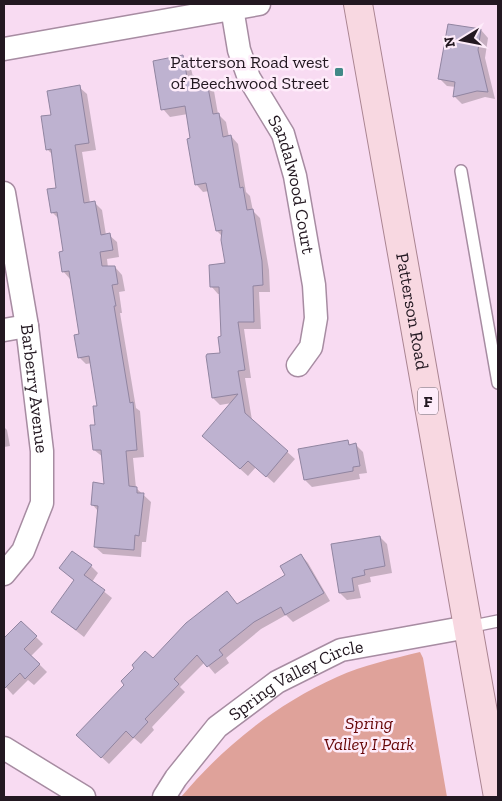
<svg xmlns="http://www.w3.org/2000/svg" width="502" height="801" font-family="'Zilla Slab',serif">
	<rect width="100%" height="100%" fill="#f8dbf2"/>
	<path fill="#dfa29a" d="M 420,652 L 423,658 L 447,797 L 181,797 C 224,746 275,705 337,677 C 363,665 392,659 420,652 Z"/>
	<g fill="#0003">
		<polygon points="449,25 481,30 488,38 485,58 495,99 485,97 462,104 454,96 456,87 447,86 440,79"/>
		<polygon points="183,57 190,64 193,77 201,85 207,84 214,91 218,114 226,122 229,137 231,136 238,144 246,192 250,196 253,211 260,218 269,270 270,292 259,292 261,329 244,329 251,378 245,378 252,420 295,459 274,483 256,467 248,476 211,443 232,403 220,405 213,398 221,354 222,337 221,294 218,294 211,286 227,264 223,237 217,231 209,191 203,192 196,184 188,114 170,117 163,109"/>
		<polygon points="79,87 87,94 96,150 82,152 90,203 95,203 102,210 106,235 109,235 117,242 119,257 107,259 108,268 115,267 122,275 125,291 119,292 122,313 120,313 136,408 140,411 144,457 133,458 136,488 151,502 146,542 142,542 141,557 103,554 95,547 98,511 92,504 105,485 103,457 94,450 99,407 92,363 86,364 79,357 81,335 70,279 63,271 64,252 59,219 52,212 58,189 53,155 47,149 52,116"/>
		<polygon points="4,427 7,430 10,446 4,447"/>
		<polygon points="347,442 351,446 356,445 363,452 367,473 359,474 360,479 312,487 305,480"/>
		<polygon points="380,537 387,544 392,573 370,577 371,582 358,585 361,598 347,600 340,593"/>
		<polygon points="301,555 308,563 330,601 293,622 286,615 261,629 226,658 229,663 215,674 205,662 180,687 185,692 152,727 154,730 141,744 134,738 109,764 78,735 153,660 237,605 287,576"/>
		<polygon points="91,566 98,573 92,582 112,598 84,637 52,612 75,581 61,568"/>
		<polygon points="21,622 43,644 31,656 47,672 34,685 28,680 13,695 4,685 4,640"/>
	</g>
	<g fill="#beb2d0" stroke="#9185a1">
		<polygon points="448,24 481,29 478,50 488,92 477,91 453,97 455,82 438,79"/>
		<polygon points="183,55 187,77 194,76 195,85 207,82 213,114 219,113 223,137 231,135 240,188 243,187 247,210 253,209 262,261 263,285 253,286 254,322 238,322 245,370 238,371 245,413 288,451 266,477 248,461 240,469 202,436 238,394 212,398 206,356 207,354 220,353 218,337 221,336 219,287 210,287 209,265 225,263 221,240 222,230 216,231 206,183 195,185 187,139 190,138 185,106 161,110 153,61"/>
		<polygon points="80,85 89,143 75,145 84,203 95,201 101,235 110,233 113,250 100,252 102,266 115,266 118,284 112,285 116,306 114,306 130,403 133,402 137,450 126,451 129,486 137,487 137,493 144,493 139,536 135,535 134,550 94,547 98,506 91,505 93,482 104,484 101,450 93,450 90,425 95,425 93,406 97,406 89,356 78,358 74,335 79,334 69,271 62,272 59,252 63,251 57,212 51,213 47,189 56,188 51,149 46,150 41,116 51,115 47,91"/>
		<polygon points="348,440 349,445 356,443 360,466 353,467 353,471 304,480 298,449"/>
		<polygon points="380,536 385,566 364,570 365,575 352,578 354,591 339,593 331,544"/>
		<polygon points="72,551 92,565 84,575 105,590 76,630 51,612 74,580 59,568"/>
		<polygon points="301,554 324,593 285,615 281,607 254,622 219,650 223,655 207,667 197,655 174,679 179,684 145,719 148,722 133,738 126,731 101,758 76,735 124,685 121,681 134,668 132,665 145,651 153,658 186,623 227,591 237,604 285,575 280,566"/>
		<polygon points="21,621 37,636 24,649 40,664 25,679 20,673 4,689 4,638"/>
	</g>
	<g fill="none" stroke-linecap="round" stroke-linejoin="round">
		<g stroke="#a78ca2" stroke-width="14">
			<g id="service">
				<polyline points="461,171 498,383"/>
				<polyline points="468,627 498,621"/>
			</g>
		</g>
		<g stroke="#a78ca2" stroke-width="25">
			<g id="minor">
				<path id="s1" d="M 232,8 L 239,50 L 249,78 L 283,134 L 295,176 L 314,285 L 316,318 L 311,347 L 298,365"/>
				<polyline points="4,49 259,4"/>
				<path id="s2" d="M 4,193 L 27,326 L 42,451 L 42,503 L 23,551 L 4,574"/>
				<polyline points="4,330 27,326"/>
				<polyline points="4,748 84,797"/>
				<path id="s3" d="M 164,797 L 176,778 L 217,727 L 277,682 L 341,650 L 468,627"/>
			</g>
		</g>
		<g stroke="#aa8491" stroke-width="30">
			<g id="primary">
				<path id="s4" d="M 358,4 L 498,797"/>
			</g>
		</g>
		<use href="#service" stroke="#fff" stroke-width="11"/>
		<use href="#minor" stroke="#fff" stroke-width="22"/>
		<use href="#primary" stroke="#f8d8e1" stroke-width="28"/>
	</g>
	<rect fill="#418987" stroke="#feecfa" stroke-width="2" x="334" y="67" width="10" height="10" rx="2.5"/>
	<g text-anchor="middle" stroke-width="5" stroke-linejoin="round" paint-order="stroke">
		<rect fill="#feecfa" stroke="#655862" stroke-width="1" x="418" y="387.5" width="20" height="27" rx="4"/>
		<g font-size="16" font-weight="bold" fill="#231821">
			<text x="428" y="407">F</text>
		</g>
		<g font-size="18" fill="#231821" stroke="#feecfa" text-anchor="end">
			<text x="329" y="68">Patterson Road west<tspan x="329" dy="21">of Beechwood Street</tspan></text>
		</g>
		<g font-size="18" fill="#231821" stroke="#feecfa">
			<text dy="6" stroke="none"><textPath href="#s1" startOffset="189">Sandalwood Court</textPath></text>
			<text dy="6" stroke="none"><textPath href="#s4" startOffset="312">Patterson Road</textPath></text>
			<text dy="6" stroke="none"><textPath href="#s2" startOffset="198">Barberry Avenue</textPath></text>
			<text dy="6" stroke="none"><textPath href="#s3" startOffset="181">Spring Valley Circle</textPath></text>
		</g>
		<g font-size="18" font-style="italic" fill="#670708" stroke="#feecfa">
			<text x="369" y="729">Spring<tspan x="369" dy="21">Valley I Park</tspan></text>
		</g>
	</g>
	<rect width="502" height="801" fill="none" stroke="#231821" stroke-width="10"/>
	<g transform="translate(462 40) rotate(260)" stroke="#feecfa" stroke-width="4" paint-order="stroke">
	<path d="M0-4L9 19L0 12L-9 19Z" fill="#231821"/>
	<text y="-8" font-size="14" font-weight="bold" text-anchor="middle" fill="#231821">N</text>
	</g>
</svg>
